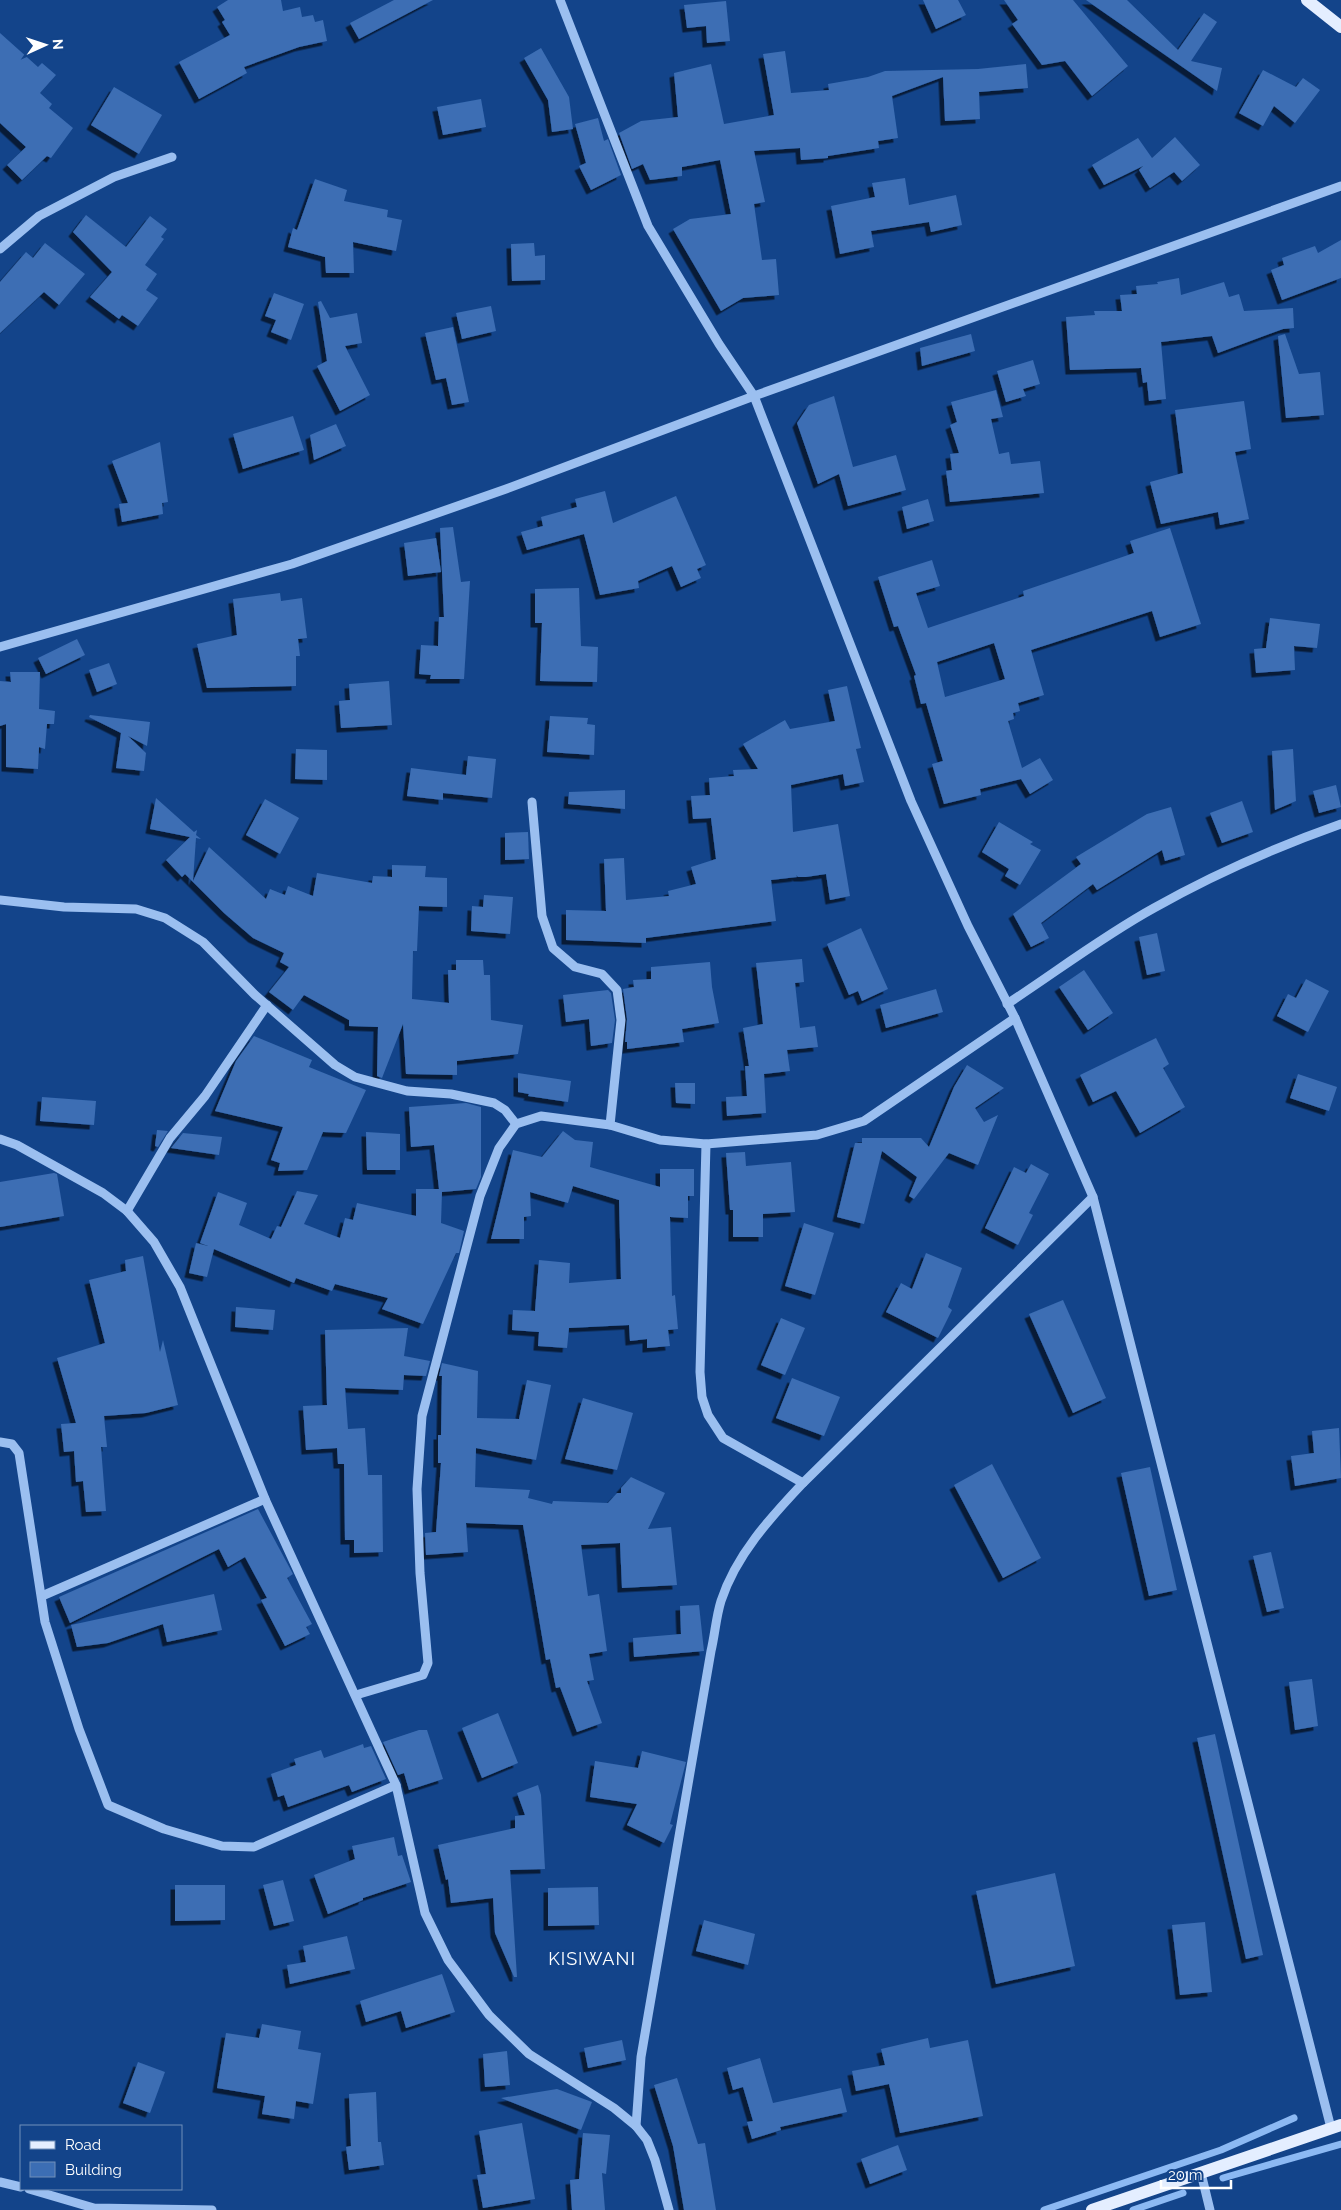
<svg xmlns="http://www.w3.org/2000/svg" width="1341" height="2210" font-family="Raleway,sans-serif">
	<defs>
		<filter id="shadow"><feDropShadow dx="-4.5" dy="4.5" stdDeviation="0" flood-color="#0009"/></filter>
	</defs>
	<rect width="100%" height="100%" fill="#13448a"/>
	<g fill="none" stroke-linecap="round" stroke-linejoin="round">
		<g stroke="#8cb9f3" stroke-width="7">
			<polyline points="1223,2178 1341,2144"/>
			<polyline points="1044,2210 1221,2150 1294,2118"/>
			<polyline points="1133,2210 1183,2193"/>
		</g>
	</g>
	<g fill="#3c6eb4" fill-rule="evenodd" filter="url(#shadow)">
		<polygon points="228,0 281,0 283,11 300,7 302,17 313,15 315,22 323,20 327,41 299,47 244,67 247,73 199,99 179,62 230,35 222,22 225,20 217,7"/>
		<polygon points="394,0 433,0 359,39 350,23"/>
		<polygon points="923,0 958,0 966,15 936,29"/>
		<polygon points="1004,0 1073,0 1128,66 1092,96 1065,61 1042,65 1012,24 1018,20"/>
		<polygon points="1086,0 1127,0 1178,50 1204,13 1217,22 1191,61 1222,68 1217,91"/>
		<polygon points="726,1 730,41 707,43 706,26 687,28 684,5"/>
		<polygon points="0,33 38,67 42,63 56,75 40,93 52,104 49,108 73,128 51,158 47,156 22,180 7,165 26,147 0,123"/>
		<polygon points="541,48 569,97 573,129 552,132 548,100 524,58"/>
		<polygon points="785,51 791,93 829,90 828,84 868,77 885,71 978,69 1026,64 1028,88 979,92 980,119 945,121 943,77 892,96 898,138 878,141 879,148 828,156 828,158 801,160 800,148 754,151 765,202 754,204 762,260 776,259 779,295 743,298 721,311 673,229 690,219 731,214 720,160 682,167 682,176 650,180 643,164 632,169 619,133 641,121 678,117 674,73 711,64 724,124 774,115 763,54"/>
		<polygon points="1263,70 1296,87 1303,78 1320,90 1295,123 1274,106 1263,126 1239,113"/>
		<polygon points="114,87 162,115 139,154 91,125"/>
		<polygon points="481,99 486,127 443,135 437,107"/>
		<polygon points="598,118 604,141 608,139 621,175 591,190 579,166 586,163 575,124"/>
		<polygon points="1175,137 1200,165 1182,181 1174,172 1150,188 1139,170 1143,166 1104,185 1092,165 1138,138 1152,158"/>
		<polygon points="905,178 909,205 956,195 962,225 931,232 929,222 871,231 874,247 840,254 831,206 875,197 872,183"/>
		<polygon points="315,179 347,190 344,201 388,210 387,217 402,220 396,251 353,242 354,273 326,273 325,257 288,247 293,228 297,230"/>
		<polygon points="86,215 126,247 150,216 167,229 161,237 164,239 145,265 157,274 146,290 158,298 138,326 122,315 119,319 90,297 112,272 73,232"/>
		<polygon points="1341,240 1341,278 1282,300 1271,270 1284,265 1282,258 1315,246 1318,253"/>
		<polygon points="45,243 85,274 59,305 44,292 0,333 0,282 26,252 33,258"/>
		<polygon points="534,243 535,256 545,255 545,280 512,281 511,244"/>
		<polygon points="1179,278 1181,295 1224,282 1229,297 1239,294 1244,311 1293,308 1294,328 1283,329 1218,353 1212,336 1161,342 1166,399 1149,401 1147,382 1143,383 1141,368 1070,370 1066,317 1095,315 1094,311 1122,311 1120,295 1137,294 1136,286 1158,284 1157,282"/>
		<polygon points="274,293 304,304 291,340 271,332 276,320 265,316"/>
		<polygon points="321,301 330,318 357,313 362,343 345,346 370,395 340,411 317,366 327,361 318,302"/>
		<polygon points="491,306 496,331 462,339 456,313"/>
		<polygon points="453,327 469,402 452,405 446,378 436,380 425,333"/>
		<polygon points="971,334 975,351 922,366 920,348"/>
		<polygon points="1285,334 1299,374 1320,372 1324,415 1286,418 1278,336"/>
		<polygon points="1033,360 1040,384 1023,389 1026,396 1006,402 997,371"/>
		<polygon points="996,390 1003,417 991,419 999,454 1009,452 1011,464 1040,461 1044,493 950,502 946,471 952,470 950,454 959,453 950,425 957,422 951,402"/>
		<polygon points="834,396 853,467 896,455 906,490 848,506 839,474 818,484 797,423 809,405"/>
		<polygon points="1244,401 1251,449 1235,452 1249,519 1220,525 1218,512 1161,524 1150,482 1183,473 1175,410"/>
		<polygon points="293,416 304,450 243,469 233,434"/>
		<polygon points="336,424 346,446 314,460 310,435"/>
		<polygon points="160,442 168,502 162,503 163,514 122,522 119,504 128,503 112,461"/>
		<polygon points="605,491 613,523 676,496 706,565 697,569 701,578 681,587 672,566 638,581 639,588 600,595 584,534 527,550 521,532 543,526 541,517 577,507 575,499"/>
		<polygon points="928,499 934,521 907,529 902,507"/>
		<polygon points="453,527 461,582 470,581 464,679 430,679 431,675 419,674 421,645 438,646 439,617 444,617 440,528"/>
		<path d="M 1170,528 L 1201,624 L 1160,637 L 1152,611 L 1031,650 L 1044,695 L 1018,703 L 1020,711 L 1013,713 L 1014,719 L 1008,721 L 1022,768 L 1040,758 L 1053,780 L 1030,794 L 1021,779 L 980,789 L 981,795 L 944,804 L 932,764 L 943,761 L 926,703 L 921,704 L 914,676 L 916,675 L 898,626 L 894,627 L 878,577 L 932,560 L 940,586 L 916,593 L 928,628 L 1024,596 L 1023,591 L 1134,553 L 1130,541 ZM 994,643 L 1005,679 L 945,697 L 937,662 Z"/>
		<polygon points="436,538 441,572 408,576 404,543"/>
		<polygon points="579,588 581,646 598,647 597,682 540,681 542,623 535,623 535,589"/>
		<polygon points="280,593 281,601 302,598 307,638 298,639 300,656 296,656 296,686 207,688 197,644 237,635 233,599"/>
		<polygon points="1270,618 1320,624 1317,648 1294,646 1295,670 1256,673 1254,649 1266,648"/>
		<polygon points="77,639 85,655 46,674 38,658"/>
		<polygon points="109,663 117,684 97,692 89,670"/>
		<polygon points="10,672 40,672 39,709 55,711 54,724 47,724 45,749 39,747 38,769 6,767 6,724 0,726 0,681 11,682"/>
		<polygon points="389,681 392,725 341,728 339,701 350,700 349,684"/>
		<polygon points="847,686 861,748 856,749 864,782 845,786 843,774 791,785 793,832 838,824 850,896 830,900 826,874 806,877 798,877 796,875 797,877 771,880 776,921 646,938 646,943 566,940 566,910 606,911 604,859 624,858 626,900 669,896 668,891 696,884 691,867 716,859 711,818 693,819 691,796 710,795 709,778 734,776 733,770 758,769 743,744 785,720 790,729 835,721 828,690"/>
		<polygon points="90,715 150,722 147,746 128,736 146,753 144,771 116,768 121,733 89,717"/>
		<polygon points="550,716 588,718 587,724 595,725 594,755 547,752"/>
		<polygon points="296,749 327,750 327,780 295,779"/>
		<polygon points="1293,749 1296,801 1275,810 1272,751"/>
		<polygon points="468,756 496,759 492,798 443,793 443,800 407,796 411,768 466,775"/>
		<polygon points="1336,785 1341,807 1319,813 1313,791"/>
		<polygon points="625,790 625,809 568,804 569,792"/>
		<polygon points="156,798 194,832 197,830 196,835 201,839 196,838 193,881 209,847 266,899 270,889 285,895 288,886 313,896 317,873 372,883 373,876 392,877 392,865 426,866 425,877 447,878 447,907 419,906 417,951 413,951 412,999 449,1003 448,970 456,970 456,960 483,960 484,975 490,975 491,1020 523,1025 518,1054 457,1061 457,1075 406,1074 403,1024 382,1078 377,1076 378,1027 349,1026 349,1020 304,995 293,1010 269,992 289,967 280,962 284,953 253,938 224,913 185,874 182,877 166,860 190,837 150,829"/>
		<polygon points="265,799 299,818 280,854 246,835"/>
		<polygon points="1242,801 1253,832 1222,843 1210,813"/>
		<polygon points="1171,807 1185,855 1165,861 1162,850 1097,890 1093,884 1041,923 1049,938 1031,947 1013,914 1081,864 1076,857 1147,814"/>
		<polygon points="999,822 1033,842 1030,844 1041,850 1020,885 1005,876 1009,869 982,852"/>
		<polygon points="528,832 529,859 505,860 505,833"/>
		<polygon points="484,895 513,897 510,934 471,931 472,906 483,907"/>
		<polygon points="861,928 888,989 862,1001 858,991 849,995 827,944"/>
		<polygon points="1157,933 1165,971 1147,975 1139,937"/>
		<polygon points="802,959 804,982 795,983 800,1028 815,1026 818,1047 787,1050 790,1071 764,1074 766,1113 727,1116 726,1097 747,1096 745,1066 749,1066 743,1028 763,1024 756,963"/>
		<polygon points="710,962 712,987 719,1023 682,1029 684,1042 627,1049 627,1042 625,1042 627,1019 623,989 634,987 633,980 651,979 651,967"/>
		<polygon points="1084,970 1113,1013 1088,1030 1059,987"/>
		<polygon points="1306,979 1329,991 1308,1032 1277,1016 1288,994 1296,998"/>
		<polygon points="936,989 943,1012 886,1028 880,1005"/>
		<polygon points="608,990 611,993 615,1020 612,1043 591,1046 589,1019 566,1022 563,995"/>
		<polygon points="254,1036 312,1060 309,1067 366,1090 346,1133 323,1132 307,1170 278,1171 280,1163 271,1160 283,1127 215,1111 236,1061"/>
		<polygon points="1156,1038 1169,1064 1163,1068 1185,1107 1140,1133 1116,1091 1093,1102 1080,1075"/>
		<polygon points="967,1065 1004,1088 975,1108 984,1122 998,1115 978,1165 949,1153 914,1199 909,1196 917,1177 882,1151 864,1224 837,1217 855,1143 862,1143 862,1138 921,1138 929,1147 954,1087"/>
		<polygon points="518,1073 571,1081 568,1102 528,1096 529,1094 518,1092"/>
		<polygon points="1298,1074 1337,1087 1329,1111 1290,1098"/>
		<polygon points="675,1083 695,1083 695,1104 676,1103"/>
		<polygon points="42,1097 96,1101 94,1125 40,1121"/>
		<polygon points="466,1103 481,1107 481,1177 476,1189 442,1192 441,1223 464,1231 459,1253 456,1253 423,1324 382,1309 388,1298 335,1284 332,1291 296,1278 294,1283 214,1249 207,1277 189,1273 196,1243 208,1246 200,1243 218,1192 247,1203 239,1225 271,1239 277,1226 281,1227 297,1191 318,1195 304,1224 340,1238 345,1218 353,1220 357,1203 416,1216 416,1189 439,1189 434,1145 411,1147 409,1107"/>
		<polygon points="157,1130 168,1131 158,1147 155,1146"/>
		<polygon points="563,1131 575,1140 593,1142 590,1167 660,1187 660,1169 694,1169 694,1196 688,1196 688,1218 670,1217 672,1296 675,1295 678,1329 668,1330 670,1346 647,1348 647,1339 630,1341 629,1325 569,1328 567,1348 538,1346 539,1332 512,1330 513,1310 535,1311 539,1260 570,1263 569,1283 621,1279 619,1200 573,1186 568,1203 530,1192 531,1216 524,1217 524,1239 491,1239 513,1150 542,1157"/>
		<polygon points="366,1132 400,1134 400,1170 367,1170"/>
		<polygon points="183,1133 222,1137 219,1155 171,1148"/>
		<polygon points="745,1152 746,1166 791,1162 795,1212 763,1214 763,1237 733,1237 733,1210 730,1210 726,1153"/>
		<polygon points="1031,1164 1049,1174 1029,1213 1033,1215 1018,1245 985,1228 1014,1167 1026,1173"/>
		<polygon points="54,1173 57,1174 64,1216 0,1227 0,1182"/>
		<polygon points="804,1223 834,1233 815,1295 785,1286"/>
		<polygon points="926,1253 962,1268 948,1307 952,1310 938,1338 886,1312 901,1283 912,1289"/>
		<polygon points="143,1256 160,1352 163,1340 178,1405 146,1413 104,1416 107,1447 101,1447 106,1511 86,1512 83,1481 76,1482 74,1451 64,1452 61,1424 76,1423 57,1358 105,1343 89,1280 126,1271 125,1260"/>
		<polygon points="1063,1300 1106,1398 1073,1413 1029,1314"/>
		<polygon points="236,1307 275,1310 273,1330 235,1327"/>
		<polygon points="781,1318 805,1328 785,1375 761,1365"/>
		<polygon points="408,1328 404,1356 430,1361 426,1376 404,1375 403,1390 345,1388 348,1429 365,1428 368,1475 382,1475 383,1552 354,1553 354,1540 345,1540 344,1464 338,1464 337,1448 306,1450 303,1406 327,1405 325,1330"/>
		<polygon points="442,1363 478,1371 477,1418 519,1419 527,1380 551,1385 536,1460 476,1448 475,1487 530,1490 528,1498 552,1504 553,1501 608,1503 617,1493 621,1493 621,1488 631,1477 665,1493 648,1529 671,1527 677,1585 622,1588 620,1543 581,1545 588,1596 599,1594 607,1651 589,1654 594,1680 587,1681 602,1723 577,1732 560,1687 556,1688 550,1659 546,1660 523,1525 466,1523 468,1552 426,1555 425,1533 436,1532 441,1463 438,1463 438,1435 441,1435 442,1376 439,1376"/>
		<polygon points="792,1378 840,1397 824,1436 776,1418"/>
		<polygon points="583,1398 633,1413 617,1470 565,1459"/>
		<polygon points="1339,1428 1341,1478 1295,1486 1291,1456 1314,1453 1312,1431"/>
		<polygon points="992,1464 1041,1558 1003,1578 954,1485"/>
		<polygon points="1150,1467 1177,1590 1149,1596 1121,1473"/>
		<polygon points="258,1509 293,1574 287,1578 312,1624 306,1627 310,1634 285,1646 261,1600 267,1598 245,1557 228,1567 219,1549 70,1623 59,1597"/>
		<polygon points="1271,1552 1284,1608 1267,1612 1253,1556"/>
		<polygon points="214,1594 222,1630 167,1642 163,1624 108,1643 77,1647 71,1625"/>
		<polygon points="699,1605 704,1651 634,1657 633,1638 681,1634 680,1606"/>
		<polygon points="1312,1679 1318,1726 1295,1730 1289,1682"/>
		<polygon points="498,1713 518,1763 482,1778 462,1728"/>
		<polygon points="419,1730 427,1730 443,1779 409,1790 404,1773 398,1775 383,1742"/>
		<polygon points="1215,1734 1263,1955 1246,1959 1197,1738"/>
		<polygon points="363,1744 364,1748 371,1746 386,1779 352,1792 349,1785 288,1807 284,1795 278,1797 271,1774 296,1765 294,1759 321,1750 324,1758"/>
		<polygon points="642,1751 686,1762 670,1824 673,1825 664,1843 627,1825 637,1804 590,1797 595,1761 638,1768"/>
		<polygon points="538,1785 541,1795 545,1869 510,1870 517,1977 514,1977 495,1933 493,1898 451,1903 448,1879 446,1880 438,1845 515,1828 515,1816 525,1815 517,1793"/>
		<polygon points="394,1837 398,1856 402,1855 411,1882 363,1898 363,1900 328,1914 314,1875 355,1859 352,1846"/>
		<polygon points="1055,1873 1075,1966 996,1984 976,1891"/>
		<polygon points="283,1880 294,1921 274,1926 263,1885"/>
		<polygon points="175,1885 225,1885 225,1920 175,1921"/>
		<polygon points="598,1887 599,1925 548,1926 548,1888"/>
		<polygon points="704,1920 755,1934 748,1965 696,1951"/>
		<polygon points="1205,1922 1212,1992 1180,1995 1172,1925"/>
		<polygon points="347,1936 355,1969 290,1984 287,1965 306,1962 303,1946"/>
		<polygon points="442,1974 455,2012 406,2028 401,2011 366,2022 360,2001"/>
		<polygon points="262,2024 301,2031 298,2049 321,2053 313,2104 296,2101 294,2119 262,2114 265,2096 217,2088 226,2033 259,2038"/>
		<polygon points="928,2038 930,2048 968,2040 983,2116 900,2133 889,2084 856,2091 852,2071 885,2065 881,2049"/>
		<polygon points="622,2040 626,2060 588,2068 584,2048"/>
		<polygon points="507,2051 510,2085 485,2087 483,2054"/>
		<polygon points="760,2058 773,2103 841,2088 847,2112 780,2127 781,2130 752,2139 747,2122 753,2121 743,2087 733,2090 727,2068"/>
		<polygon points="138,2062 165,2072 150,2113 123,2103"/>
		<polygon points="677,2078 698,2144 705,2143 716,2210 684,2210 673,2146 654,2085"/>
		<polygon points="557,2089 592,2102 581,2130 501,2098"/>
		<polygon points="376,2092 378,2142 381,2142 384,2165 349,2170 346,2147 351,2146 349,2094"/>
		<polygon points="522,2123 535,2199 483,2208 477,2175 486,2174 479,2131"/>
		<polygon points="583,2133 610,2135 606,2174 602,2173 605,2210 572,2210 570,2180 579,2179"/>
		<polygon points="898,2145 907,2170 870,2184 861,2159"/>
	</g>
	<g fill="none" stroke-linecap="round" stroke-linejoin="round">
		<g stroke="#9bbff0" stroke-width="9">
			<polyline points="560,0 648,226 719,344 754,396 911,801 968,926 1015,1018 1093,1197 1331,2128"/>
			<polyline points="0,249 39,216 114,177 172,157"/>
			<polyline points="0,647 292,564 506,489 754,396 1341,186"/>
			<polyline points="532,802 542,916 553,948 575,967 602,974 617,990 621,1020 610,1125"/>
			<polyline points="0,900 64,907 136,909 165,918 203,942 255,995 335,1065 355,1077 407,1091 451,1094 494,1103 505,1110 516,1124"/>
			<path d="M 1007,1004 C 1056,972 1103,936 1154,908 C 1214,874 1276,847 1341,824"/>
			<polyline points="0,1139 17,1145 103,1193 127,1211 154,1242 180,1287 265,1499 396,1785 425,1913 448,1960 489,2015 529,2054 614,2108 636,2126 647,2140 655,2160 669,2210"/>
			<polyline points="706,1144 700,1372 702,1397 708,1415 723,1438 803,1483"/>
			<polyline points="127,1211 170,1138 205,1096 267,1005"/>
			<polyline points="0,1442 12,1444 19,1453 45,1622 79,1729 108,1805 164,1829 222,1846 254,1847 396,1785"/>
			<polyline points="42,1596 265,1499"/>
			<polyline points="356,1695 423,1675 428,1663 420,1573 417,1489 422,1416 480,1196 499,1148 516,1124 541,1116 610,1125 660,1140 706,1144 817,1135 864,1121 1015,1018"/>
			<path d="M 636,2126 L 641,2057 L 648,2016 L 711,1651 C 715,1634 716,1617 721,1601 C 736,1555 770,1518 803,1483 L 1093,1197"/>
			<polyline points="1201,2173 1210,2210"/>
			<polyline points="0,2182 21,2187"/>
			<polyline points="29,2189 94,2208 212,2210"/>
		</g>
		<g stroke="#e4eeff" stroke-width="12">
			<polyline points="1307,0 1341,27"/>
			<polyline points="1092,2210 1341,2125"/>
		</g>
	</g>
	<g text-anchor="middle" stroke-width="5" stroke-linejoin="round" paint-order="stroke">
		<g font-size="18" letter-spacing="1" fill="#fff" stroke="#13448a">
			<text x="592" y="1965">KISIWANI</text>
		</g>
	</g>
	<rect x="20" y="2125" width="162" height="65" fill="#13448a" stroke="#718fb9"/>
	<rect x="30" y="2141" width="25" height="8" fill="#e4eeff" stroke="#718fb9"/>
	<text x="65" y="2150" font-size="15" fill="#ffffff">Road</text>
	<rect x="30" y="2162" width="25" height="15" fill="#3c6eb4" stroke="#718fb9"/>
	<text x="65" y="2175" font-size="15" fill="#ffffff">Building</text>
	<g transform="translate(45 45) rotate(87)" stroke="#13448a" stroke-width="4" paint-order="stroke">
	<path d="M0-4L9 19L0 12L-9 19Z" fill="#ffffff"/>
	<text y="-8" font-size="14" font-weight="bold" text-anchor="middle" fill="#ffffff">N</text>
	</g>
	<path d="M1161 2180v8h70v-8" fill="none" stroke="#ffffff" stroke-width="2.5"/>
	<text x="1168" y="2180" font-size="15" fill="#ffffff" stroke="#13448a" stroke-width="4" paint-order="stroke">20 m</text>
</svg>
